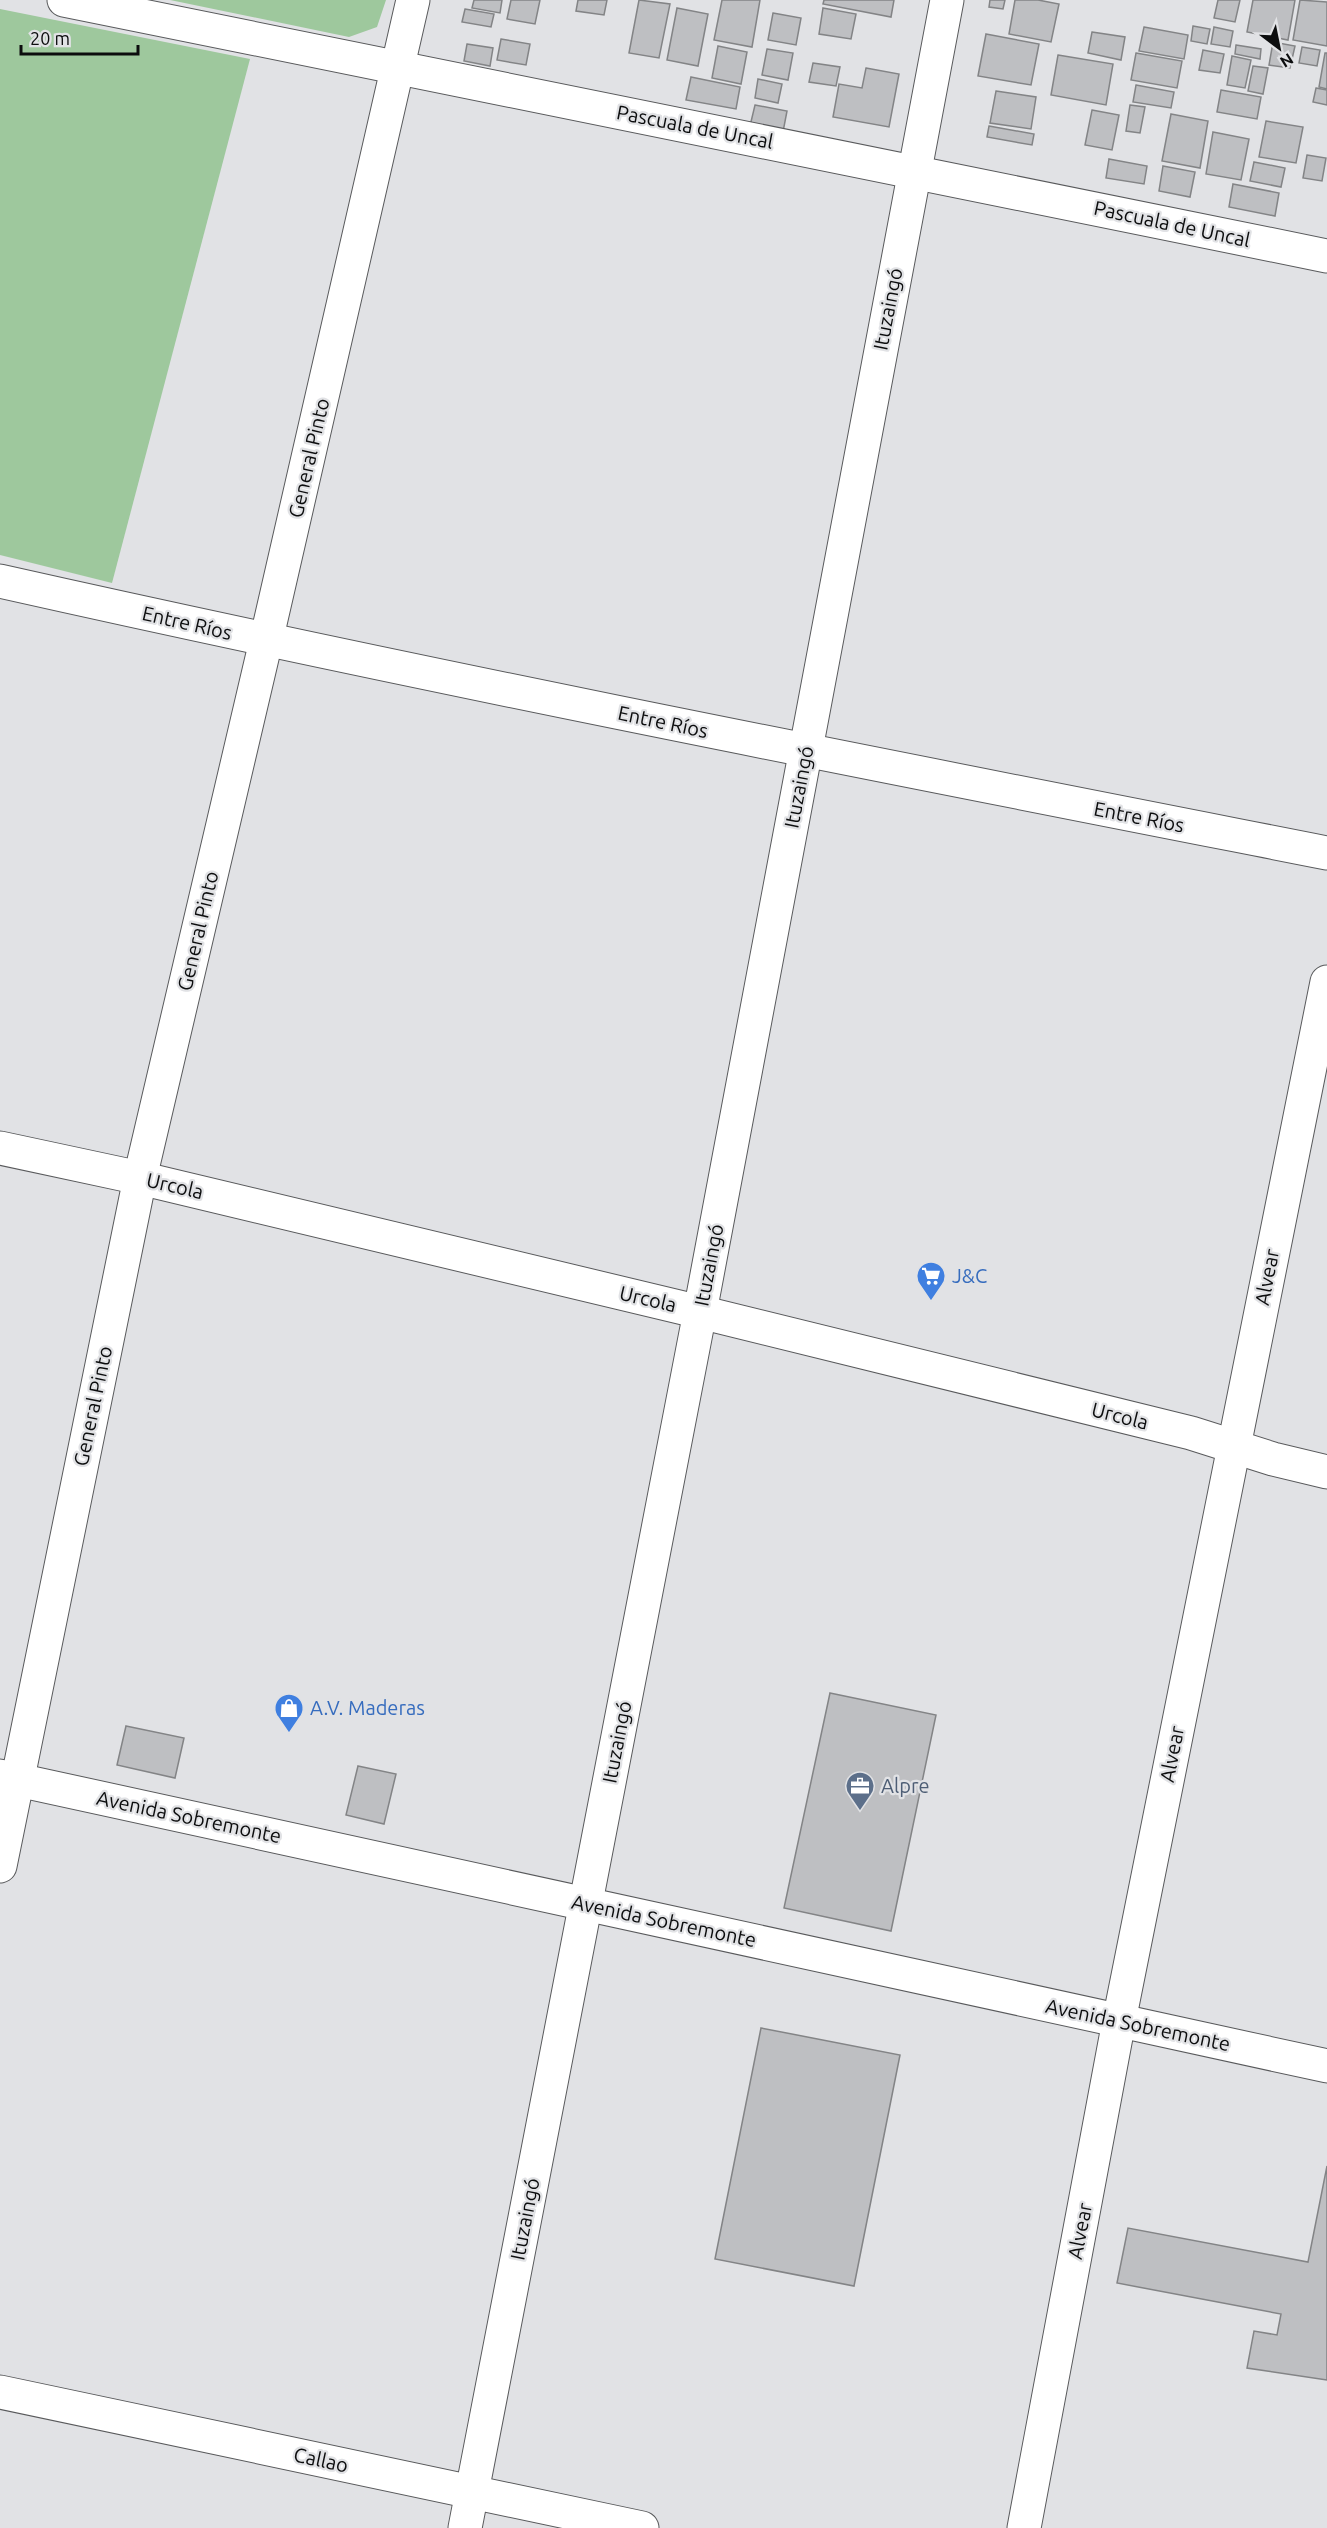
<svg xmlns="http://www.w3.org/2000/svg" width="1327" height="2528" font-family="Ubuntu,sans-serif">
	<rect width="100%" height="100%" fill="#e1e2e5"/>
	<g fill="#9ec89d">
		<polygon points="170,0 386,0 377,27 349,37"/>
		<polygon points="0,9 250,59 112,583 0,555"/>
	</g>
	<g fill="#bebfc2" stroke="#838486" stroke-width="1.5">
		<polygon points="474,0 502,0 500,13 472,8"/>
		<polygon points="511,0 540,0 535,24 507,19"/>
		<polygon points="578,0 607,0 604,15 576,11"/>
		<polygon points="639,0 670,4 659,58 629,53"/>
		<polygon points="722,0 760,0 752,47 714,40"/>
		<polygon points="824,0 894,0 891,17 823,4"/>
		<polygon points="990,0 1005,0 1003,9 989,7"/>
		<polygon points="1015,0 1038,0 1059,4 1051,42 1009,34"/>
		<polygon points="1218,0 1240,0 1235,22 1214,18"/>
		<polygon points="1253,0 1295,0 1288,40 1247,32"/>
		<polygon points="1300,0 1327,2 1327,46 1293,40"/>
		<polygon points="677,8 708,14 698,66 667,60"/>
		<polygon points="823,8 856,14 851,39 819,34"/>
		<polygon points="465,9 494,14 491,27 462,22"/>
		<polygon points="773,13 801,18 796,45 768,40"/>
		<polygon points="1193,26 1210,29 1207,44 1191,41"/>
		<polygon points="1144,27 1188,35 1184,59 1139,51"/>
		<polygon points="1214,27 1233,31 1230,47 1211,44"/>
		<polygon points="1092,32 1125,37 1121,60 1088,53"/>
		<polygon points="986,34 1039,44 1031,85 978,76"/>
		<polygon points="501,39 530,44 526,65 497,60"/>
		<polygon points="1273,42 1295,46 1290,68 1269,65"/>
		<polygon points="467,44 493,48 490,66 464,61"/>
		<polygon points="1236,45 1261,49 1260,59 1235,54"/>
		<polygon points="718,46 747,52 741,84 712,78"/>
		<polygon points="1302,47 1320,50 1317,66 1299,63"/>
		<polygon points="767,49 793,53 788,80 762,75"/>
		<polygon points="1203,50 1224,54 1220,73 1199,70"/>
		<polygon points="1136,53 1182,61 1177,88 1131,80"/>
		<polygon points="1325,53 1327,53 1327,89 1319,87"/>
		<polygon points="1058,55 1113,64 1106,105 1051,95"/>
		<polygon points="1232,56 1251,60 1245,88 1227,85"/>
		<polygon points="813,63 840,67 836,86 809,82"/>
		<polygon points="1253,66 1268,68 1263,94 1248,91"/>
		<polygon points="866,68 899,74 889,127 833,117 839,84 862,88"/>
		<polygon points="691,77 740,87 736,109 686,100"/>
		<polygon points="758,79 782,84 778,103 755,98"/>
		<polygon points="1136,85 1174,92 1171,108 1133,102"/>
		<polygon points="1316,88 1327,90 1327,105 1313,102"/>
		<polygon points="1221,90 1261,97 1257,119 1217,112"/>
		<polygon points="996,91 1036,97 1031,129 990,123"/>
		<polygon points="755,105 787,111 783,132 750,126"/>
		<polygon points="1130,105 1145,107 1140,133 1126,131"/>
		<polygon points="1092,110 1119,115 1112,150 1085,145"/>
		<polygon points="1171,114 1208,121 1200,168 1162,161"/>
		<polygon points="1266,121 1303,127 1296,163 1259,157"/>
		<polygon points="989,126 1034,134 1032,145 987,137"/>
		<polygon points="1213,132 1249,139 1241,180 1206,174"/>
		<polygon points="1307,155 1326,158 1322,181 1303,178"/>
		<polygon points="1109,159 1147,166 1144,184 1106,178"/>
		<polygon points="1254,162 1285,168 1281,187 1250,181"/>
		<polygon points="1163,166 1195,172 1190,197 1159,191"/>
		<polygon points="1233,184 1279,193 1275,216 1229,207"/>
		<polygon points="830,1693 936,1715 891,1931 784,1908"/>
		<polygon points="126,1726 184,1738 175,1778 117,1765"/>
		<polygon points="358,1766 396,1774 384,1824 346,1815"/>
		<polygon points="761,2028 900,2055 854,2286 715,2259"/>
		<polygon points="1327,2166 1327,2380 1247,2368 1254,2331 1277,2335 1281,2314 1117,2283 1128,2228 1308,2262"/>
	</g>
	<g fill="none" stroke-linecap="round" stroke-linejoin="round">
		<g stroke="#595a5c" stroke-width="35">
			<g id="minor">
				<polyline points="64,0 1327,256"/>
				<path d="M 0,581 C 441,680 884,766 1327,853"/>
				<polyline points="0,1148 140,1178 700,1312 1191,1433 1273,1459 1327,1472"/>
				<polyline points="0,1866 140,1178 266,641 413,0"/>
				<polyline points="0,2392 642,2528"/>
				<polyline points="465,2528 700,1312 947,0"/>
				<polyline points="1024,2528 1119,2021 1327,982"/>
			</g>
		</g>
		<g stroke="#595a5c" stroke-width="35">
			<polyline id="major" points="0,1776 1327,2066"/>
		</g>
		<use href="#minor" stroke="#fff" stroke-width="33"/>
		<use href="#major" stroke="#fff" stroke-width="33"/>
	</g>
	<defs>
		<g id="supermarket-pin" transform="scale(1.5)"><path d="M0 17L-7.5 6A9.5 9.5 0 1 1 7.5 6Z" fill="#3f7fe0" stroke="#e1e2e5"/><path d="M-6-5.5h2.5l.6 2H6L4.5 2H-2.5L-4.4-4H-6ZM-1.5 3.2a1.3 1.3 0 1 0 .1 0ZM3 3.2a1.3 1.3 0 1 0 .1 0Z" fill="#fff"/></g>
		<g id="shop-pin" transform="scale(1.5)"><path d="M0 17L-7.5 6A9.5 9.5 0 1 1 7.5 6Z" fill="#3f7fe0" stroke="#e1e2e5"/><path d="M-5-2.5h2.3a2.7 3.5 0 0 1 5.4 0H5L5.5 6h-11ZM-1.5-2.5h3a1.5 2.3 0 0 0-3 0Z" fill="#fff"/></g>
		<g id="office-pin" transform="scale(1.5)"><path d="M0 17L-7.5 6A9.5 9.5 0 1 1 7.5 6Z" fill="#5c6f8a" stroke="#e1e2e5"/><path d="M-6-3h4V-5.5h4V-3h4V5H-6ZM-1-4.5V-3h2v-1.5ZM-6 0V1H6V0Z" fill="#fff"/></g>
	</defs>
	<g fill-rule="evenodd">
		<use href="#supermarket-pin" x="931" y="1276"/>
		<use href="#shop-pin" x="289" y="1708"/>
		<use href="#office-pin" x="860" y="1786"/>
	</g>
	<g text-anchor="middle" stroke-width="4.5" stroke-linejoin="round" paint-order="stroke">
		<g font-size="20" fill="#0c0d0e" stroke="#e1e2e5">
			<text transform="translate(695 127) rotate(11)" y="7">Pascuala de Uncal</text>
			<text transform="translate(1172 224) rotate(12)" y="7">Pascuala de Uncal</text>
			<text transform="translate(888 309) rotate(-79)" y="7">Ituzaingó</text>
			<text transform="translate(309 458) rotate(-77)" y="7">General Pinto</text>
			<text transform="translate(187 623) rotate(13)" y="7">Entre Ríos</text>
			<text transform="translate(663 722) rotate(12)" y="7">Entre Ríos</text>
			<text transform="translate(799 787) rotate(-79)" y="7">Ituzaingó</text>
			<text transform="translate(1139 817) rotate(11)" y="7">Entre Ríos</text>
			<text transform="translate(198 931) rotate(-77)" y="7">General Pinto</text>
			<text transform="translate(175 1186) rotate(13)" y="7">Urcola</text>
			<text transform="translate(709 1265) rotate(-79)" y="7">Ituzaingó</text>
			<text transform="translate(1267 1277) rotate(-79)" y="7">Alvear</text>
			<text transform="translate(648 1299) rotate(13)" y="7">Urcola</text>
			<text transform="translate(93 1406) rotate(-78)" y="7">General Pinto</text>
			<text transform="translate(1120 1416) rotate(14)" y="7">Urcola</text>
			<text transform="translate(617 1742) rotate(-79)" y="7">Ituzaingó</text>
			<text transform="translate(1172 1754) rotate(-79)" y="7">Alvear</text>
			<text transform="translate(189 1817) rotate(12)" y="7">Avenida Sobremonte</text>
			<text transform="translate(664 1921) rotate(12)" y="7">Avenida Sobremonte</text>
			<text transform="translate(1138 2025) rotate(12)" y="7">Avenida Sobremonte</text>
			<text transform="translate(525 2219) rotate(-79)" y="7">Ituzaingó</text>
			<text transform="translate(1080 2231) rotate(-79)" y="7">Alvear</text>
			<text transform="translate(321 2460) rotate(12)" y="7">Callao</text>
		</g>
		<g font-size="20" fill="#366cbe" stroke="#e1e2e5" text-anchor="start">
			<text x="952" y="1283">J&amp;C</text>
			<text x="310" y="1715">A.V. Maderas</text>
		</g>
		<g font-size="20" fill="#4e5e75" stroke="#e1e2e5" text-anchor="start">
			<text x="881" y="1793">Alpre</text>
		</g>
	</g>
	<g transform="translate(1279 48) rotate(148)" stroke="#e1e2e5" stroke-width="4.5" paint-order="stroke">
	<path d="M0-4.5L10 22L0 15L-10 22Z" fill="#0c0d0e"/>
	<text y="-9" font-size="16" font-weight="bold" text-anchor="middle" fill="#0c0d0e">N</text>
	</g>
	<path d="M21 45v9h117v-9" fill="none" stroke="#0c0d0e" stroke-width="3"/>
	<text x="30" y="45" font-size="18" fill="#0c0d0e" stroke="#e1e2e5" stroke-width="4.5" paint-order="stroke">20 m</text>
</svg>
